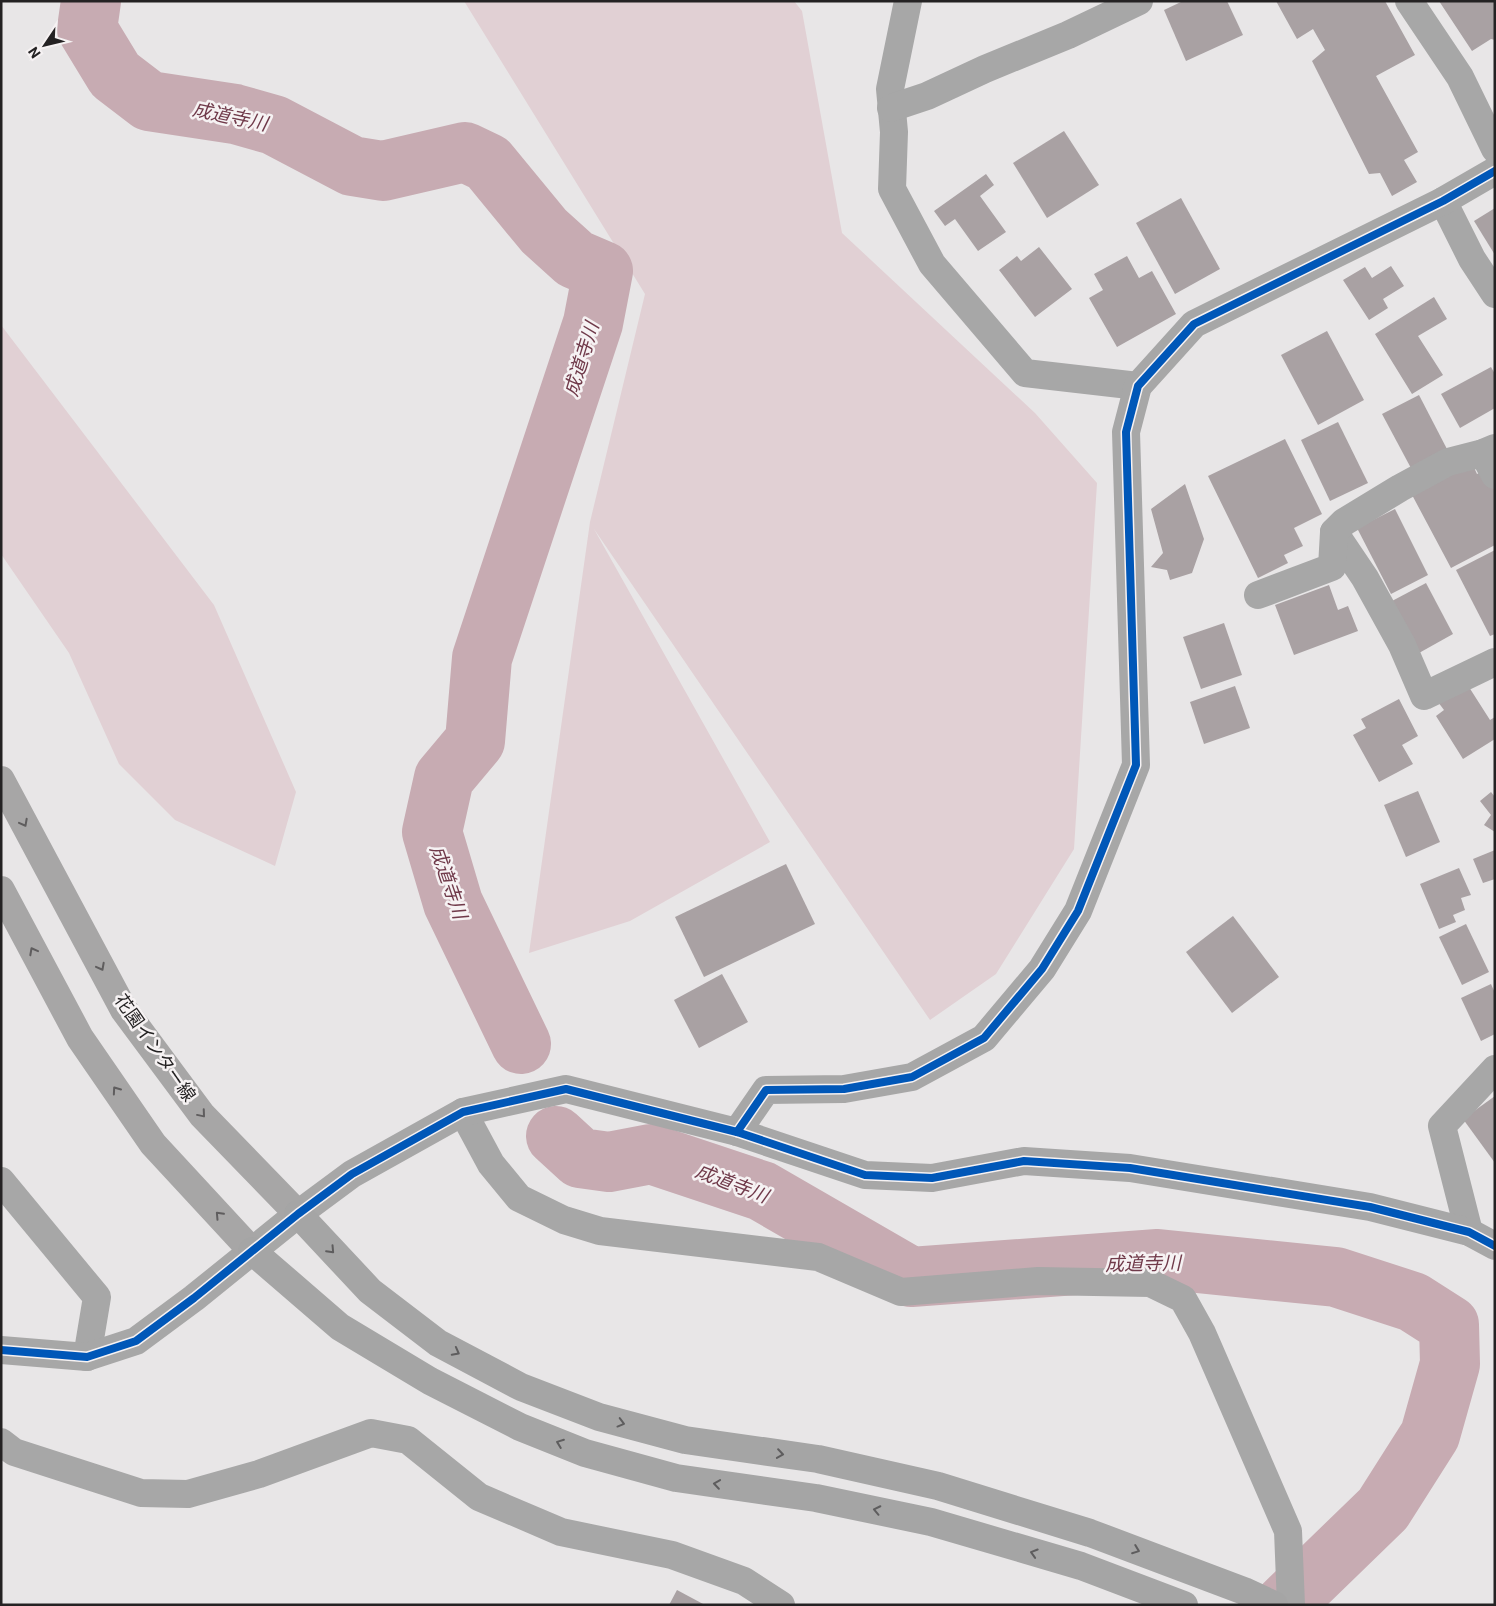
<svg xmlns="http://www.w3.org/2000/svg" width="1496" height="1606" font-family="Roboto,'Noto Sans JP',sans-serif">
	<rect width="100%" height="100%" fill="#e8e6e7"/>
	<g fill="#e1d0d4">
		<polygon points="464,1 794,1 802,11 842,233 1035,413 1097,483 1074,849 996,974 930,1020 594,529 770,842 630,921 529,953 590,522 645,294"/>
		<polygon points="1,325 214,605 296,792 275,866 175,820 119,764 69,653 1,554"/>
	</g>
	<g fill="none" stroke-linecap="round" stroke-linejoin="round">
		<g stroke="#c7abb2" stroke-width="60">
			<polyline points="91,1 87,29 115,75 149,101 235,114 274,125 352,166 383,171 465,152 488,163 544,231 575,259 603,271 593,323 482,658 475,741 444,778 432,832 453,903 521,1044"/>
			<polyline points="556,1136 580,1158 609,1162 651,1154 762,1191 911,1277 1158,1259 1336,1277 1413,1302 1449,1325 1450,1364 1430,1435 1383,1509 1284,1605"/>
		</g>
	</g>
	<g fill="#a9a1a3">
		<polygon points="1183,1 1227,1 1243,35 1186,61 1164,10"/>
		<polygon points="1276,1 1385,1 1415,55 1376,76 1418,152 1404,160 1417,182 1392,196 1380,173 1369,174 1312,61 1325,50 1313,29 1297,39"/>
		<polygon points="1439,1 1495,1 1495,40 1491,39 1472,51"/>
		<polygon points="1064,131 1099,185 1047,218 1013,163"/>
		<polygon points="986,174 994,185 980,196 1006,232 978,251 955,219 945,226 934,211"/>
		<polygon points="1181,198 1220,269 1175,294 1136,223"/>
		<polygon points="1495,208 1495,255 1474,221"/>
		<polygon points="1039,247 1072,289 1035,317 999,270 1017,256 1021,261"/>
		<polygon points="1127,256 1139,278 1152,271 1176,314 1117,347 1089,298 1103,290 1094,274"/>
		<polygon points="1391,266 1404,286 1383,299 1388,308 1369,320 1343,280 1365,267 1372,278"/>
		<polygon points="1434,297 1447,319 1418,336 1443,375 1412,394 1375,334"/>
		<polygon points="1327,331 1364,400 1318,425 1281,355"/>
		<polygon points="1491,367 1495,374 1495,408 1460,428 1441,394"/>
		<polygon points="1419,395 1448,451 1412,470 1382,414"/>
		<polygon points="1338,422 1368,483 1330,501 1301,440"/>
		<polygon points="1285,439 1322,514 1294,528 1303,546 1284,555 1288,563 1258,578 1208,476"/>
		<polygon points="1471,461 1477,474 1485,470 1495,489 1495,545 1451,568 1411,493"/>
		<polygon points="1185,484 1204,539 1192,573 1170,580 1167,570 1151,567 1163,553 1151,509"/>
		<polygon points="1395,509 1428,575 1391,594 1357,528"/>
		<polygon points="1495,550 1495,634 1490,636 1456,570"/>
		<polygon points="1426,583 1453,634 1419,653 1392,601"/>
		<polygon points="1329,585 1338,610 1348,606 1358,631 1294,655 1275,605"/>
		<polygon points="1224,623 1242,675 1201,689 1183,637"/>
		<polygon points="1467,684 1490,720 1495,717 1495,739 1463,759 1436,716 1444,710 1438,702"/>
		<polygon points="1235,686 1250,728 1204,744 1190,702"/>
		<polygon points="1399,699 1418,736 1402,745 1413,764 1379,782 1353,735 1366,728 1361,719"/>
		<polygon points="1418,791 1440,842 1406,857 1384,805"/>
		<polygon points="1491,792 1495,797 1495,832 1484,825 1491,815 1480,801"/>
		<polygon points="1495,850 1495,879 1483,883 1473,859"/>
		<polygon points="786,864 815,924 704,977 675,917"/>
		<polygon points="1459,868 1471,895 1461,898 1465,910 1453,915 1456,922 1439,929 1420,884"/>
		<polygon points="1233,916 1279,977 1232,1013 1186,952"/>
		<polygon points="1466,924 1489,972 1462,985 1439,937"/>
		<polygon points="722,974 748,1022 699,1048 674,1000"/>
		<polygon points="1491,984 1495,993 1495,1034 1481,1041 1461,998"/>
		<polygon points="1495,1096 1495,1163 1463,1119"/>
		<polygon points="677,1590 705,1605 669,1605"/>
	</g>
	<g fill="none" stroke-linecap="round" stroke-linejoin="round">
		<g stroke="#a7a7a7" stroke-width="28">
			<polyline points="908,1 890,89 894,132 892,189 932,264 1025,373 1138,386"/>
			<polyline points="1409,1 1460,77 1495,149"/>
			<polyline points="891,108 927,96 985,69 1068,35 1139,1"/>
			<polyline points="1443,201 1472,259 1495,294"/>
			<polyline points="1483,453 1495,475"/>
			<polyline points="1334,532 1365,578 1402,645 1424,696 1495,662"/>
			<polyline points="1258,595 1332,567 1334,532 1344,522 1400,488 1448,462 1483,453 1495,448"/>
			<polyline points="463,1112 491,1164 519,1198 564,1220 600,1231 818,1257 901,1292 1038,1281 1150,1283 1183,1299 1202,1333 1288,1531 1291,1605"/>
			<polyline points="737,1132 766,1090 844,1089 912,1077 984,1038 1042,969 1078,911 1136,765 1126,432 1138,386 1194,324 1443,201 1495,171"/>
			<polyline points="1,1181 97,1297 87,1357"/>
			<polyline points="1469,1232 1442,1126 1495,1069"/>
			<polyline points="1,1350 87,1357 136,1341 194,1298 298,1214 352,1174 463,1112 566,1089 737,1132 865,1175 932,1178 1024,1161 1130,1168 1370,1207 1469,1232 1495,1246"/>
			<polyline points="1,1442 14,1452 141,1493 188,1494 259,1474 371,1433 408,1440 479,1497 561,1532 672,1555 744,1581 781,1605"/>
		</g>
		<g stroke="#a7a6a6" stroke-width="28">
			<polyline points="1,780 124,1010 202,1115 298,1214"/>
			<polyline points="1,890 80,1038 153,1144 252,1251"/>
		</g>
		<g stroke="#a5a5a5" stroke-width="28">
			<polyline points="298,1214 370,1291 438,1343 521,1387 599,1417 685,1440 818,1459 938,1486 1090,1533 1244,1591 1274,1605"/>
			<polyline points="252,1251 340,1327 430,1381 520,1427 585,1453 676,1478 816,1498 931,1522 1081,1566 1184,1605"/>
		</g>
		<g stroke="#f6f2f3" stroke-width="11">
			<g id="cycleway">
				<polyline points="737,1132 766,1090 844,1089 912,1077 984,1038 1042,969 1078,911 1136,765 1126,432 1138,386 1194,324 1443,201 1495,171"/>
				<polyline points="1,1350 87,1357 136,1341 194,1298 298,1214 352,1174 463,1112 566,1089 737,1132 865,1175 932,1178 1024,1161 1130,1168 1370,1207 1469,1232 1495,1246"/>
			</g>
		</g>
		<use href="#cycleway" stroke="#0057b8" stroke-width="8"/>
	</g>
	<defs><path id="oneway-chevron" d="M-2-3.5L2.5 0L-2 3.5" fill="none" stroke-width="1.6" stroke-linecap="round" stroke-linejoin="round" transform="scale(1.25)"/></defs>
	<g stroke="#5f5d5e">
		<use href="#oneway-chevron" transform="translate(24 823) rotate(62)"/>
		<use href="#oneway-chevron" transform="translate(33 951) rotate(-118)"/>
		<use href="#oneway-chevron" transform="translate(101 967) rotate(62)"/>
		<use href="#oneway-chevron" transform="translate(116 1090) rotate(-125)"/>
		<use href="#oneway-chevron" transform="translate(202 1114) rotate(50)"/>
		<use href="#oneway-chevron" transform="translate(219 1215) rotate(-133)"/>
	</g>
	<g stroke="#5e5d5e">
		<use href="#oneway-chevron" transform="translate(331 1250) rotate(47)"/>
		<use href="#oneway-chevron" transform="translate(456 1352) rotate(28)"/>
		<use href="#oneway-chevron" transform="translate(621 1423) rotate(15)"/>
		<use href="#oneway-chevron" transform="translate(560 1443) rotate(-159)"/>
		<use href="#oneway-chevron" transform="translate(780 1454) rotate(8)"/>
		<use href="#oneway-chevron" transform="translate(717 1484) rotate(-172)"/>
		<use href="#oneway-chevron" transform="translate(877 1510) rotate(-168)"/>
		<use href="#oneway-chevron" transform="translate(1136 1550) rotate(21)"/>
		<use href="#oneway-chevron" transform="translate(1034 1553) rotate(-163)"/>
	</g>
	<g text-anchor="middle" stroke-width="5" stroke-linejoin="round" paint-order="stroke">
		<g font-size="18" fill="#242223" stroke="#f6f2f3">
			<text transform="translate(155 1048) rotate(55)" y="6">花園インター線</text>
		</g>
		<g font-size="19" font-style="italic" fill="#703a4a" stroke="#f6f2f3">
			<text transform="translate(230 116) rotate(12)" y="7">成道寺川</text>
			<text transform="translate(581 359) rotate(-73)" y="7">成道寺川</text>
			<text transform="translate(449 882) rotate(71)" y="7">成道寺川</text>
			<text transform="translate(732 1183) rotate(21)" y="7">成道寺川</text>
			<text transform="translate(1143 1263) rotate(-1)" y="7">成道寺川</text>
		</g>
	</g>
	<rect width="1496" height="1606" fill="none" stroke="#242223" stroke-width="5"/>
	<g transform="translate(45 45) rotate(235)" stroke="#f6f2f3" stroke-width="4" paint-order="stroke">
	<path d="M0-4L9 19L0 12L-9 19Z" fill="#242223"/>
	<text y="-8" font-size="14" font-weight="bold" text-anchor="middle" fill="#242223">N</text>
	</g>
</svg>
